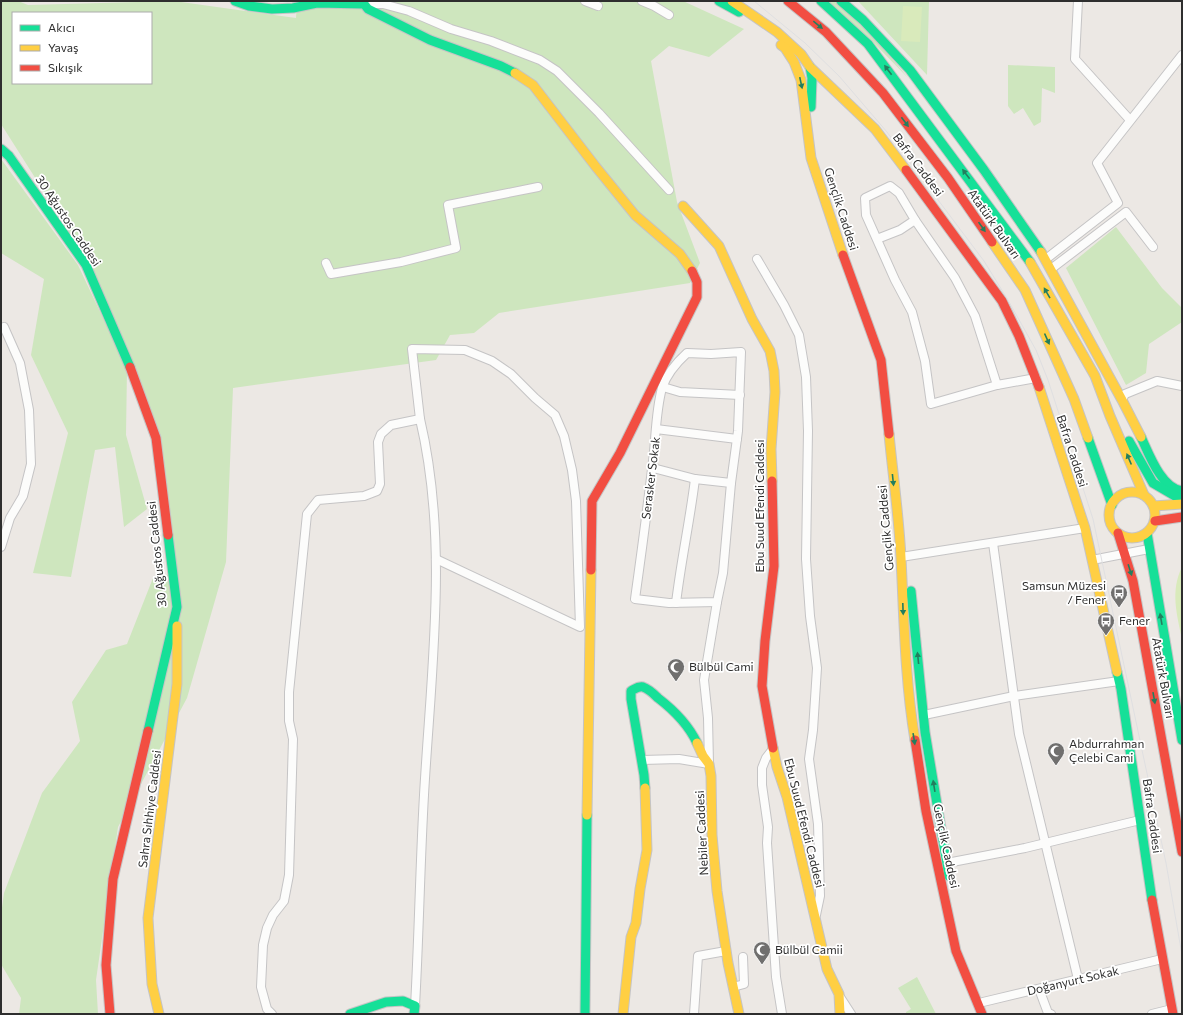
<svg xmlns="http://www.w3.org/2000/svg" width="1183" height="1015" font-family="Commissioner,sans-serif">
	<rect width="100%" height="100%" fill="#ece8e4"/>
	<g fill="#cee6be" fill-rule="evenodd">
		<path d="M 1,1 L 18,1 L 28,5 L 174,1 L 296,18 L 297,1 L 683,1 L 744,29 L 709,57 L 669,46 L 651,61 L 677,202 L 700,263 L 690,283 L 499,313 L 474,333 L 450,335 L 436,360 L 233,388 L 226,562 L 187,698 L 118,827 L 96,980 L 98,1014 L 19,1014 L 21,998 L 1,964 L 1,915 L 4,893 L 42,793 L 80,741 L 72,702 L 106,650 L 127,644 L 153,578 L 175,573 L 159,434 L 86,258 L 1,124 ZM 13,13 L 151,13 L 151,83 L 13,83 Z"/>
		<path d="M 826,1 L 834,1 C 876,36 910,79 943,123 L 908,78 L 875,44 Z"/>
		<polygon points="858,1 929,1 927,75 859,2"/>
		<polygon points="1008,65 1055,67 1055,93 1042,88 1041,122 1034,126 1023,108 1014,114 1008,106"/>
		<polygon points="1,159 78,265 127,369 126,435 147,509 124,527 115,447 95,450 71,577 33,573 68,433 31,355 44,279 1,253"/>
		<polygon points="1116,227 1162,288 1182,308 1182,322 1149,344 1146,373 1126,385 1066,268"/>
		<polygon points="917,977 936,1014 906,1014 906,1012 911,1009 898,988"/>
	</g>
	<g fill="#d9eabb">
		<polygon points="903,6 922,7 920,42 901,41"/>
		<path d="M 1182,567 L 1182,639 C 1177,615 1170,591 1182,567 Z"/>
	</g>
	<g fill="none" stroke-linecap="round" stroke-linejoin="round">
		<g stroke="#c5c4c5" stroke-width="10">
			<g id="street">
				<polyline points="585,1 598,6"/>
				<polyline points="642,1 654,6 669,15"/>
				<polyline points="1078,1 1075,59 1130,120"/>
				<polyline points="364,4 383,4 409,11 451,29 491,41 540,60 557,71 599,113 669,190"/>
				<polyline points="915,220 955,278 975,316 997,385"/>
				<polyline points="877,239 900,230 915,220 899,193 890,186 865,198 866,215 895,280 912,312 925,361 931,404 997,385 1036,378"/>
				<polyline points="757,259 784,305 799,335 806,377 808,431 806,559 810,616 817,668 813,730 809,759 818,824 820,896 816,915"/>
				<polyline points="1046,259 1118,203 1097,163 1182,55"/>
				<polyline points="326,263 331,274 401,262 456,248 448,205 538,187"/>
				<polyline points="1051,269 1126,212 1153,247"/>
				<path d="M 741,352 L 738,431 L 731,483 L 723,573 L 717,602 L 669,603 L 635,599 C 641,556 647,512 652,469 C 656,442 655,414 662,388 C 667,373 676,363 687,353 L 711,354 Z"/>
				<polyline points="663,387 680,392 740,395"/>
				<polyline points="1122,400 1125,394 1157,381 1182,386"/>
				<polyline points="656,429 737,439"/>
				<polyline points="653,468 695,479 731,483"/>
				<polyline points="993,543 1019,734 1078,979"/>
				<polyline points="1,547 10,518 23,496 31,464 29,410 20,363 4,327"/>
				<polyline points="901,557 1085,528"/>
				<polyline points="1092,560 1149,549"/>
				<path d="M 676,603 C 681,561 690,520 695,479"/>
				<polyline points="924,715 1014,696 1119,681"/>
				<polyline points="773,749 766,758 762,768 762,785 768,827 767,843 776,977 782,1014"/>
				<polyline points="642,760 679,759 709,764 708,718 704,680 717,602"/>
				<polyline points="947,863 1025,848 1140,820"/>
				<polyline points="733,987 744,984 743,957"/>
				<polyline points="1039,989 1048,1013 1051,1014"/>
				<polyline points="840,997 851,1014"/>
				<polyline points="983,1002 1162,959"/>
				<path d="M 415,1006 C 419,935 420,865 424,795 C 431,670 449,542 420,419"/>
				<polyline points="272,1014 267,1009 261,987 263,945 267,928 273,915 284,901 289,875 293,739 289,721 289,692 307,514 318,500 364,496 377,491 380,484 378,442 381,434 391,425 420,419 412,349 465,350 492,361 511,374 535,398 555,415 564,436 572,470 576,501 580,627 436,559"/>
				<polyline points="694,1014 698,956 726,951"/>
				<polyline points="1152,1014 1172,1009"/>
			</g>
		</g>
		<g stroke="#c5c4c5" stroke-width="11">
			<g id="fast">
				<polyline points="235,1 249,6 272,9 293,8 317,3 364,4 368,9 430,40 501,66 515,73"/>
				<polyline points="719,1 739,12"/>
				<polyline points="821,1 868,44 1030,262"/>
				<polyline points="841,1 863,20 910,70 984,170 1041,252"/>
				<polyline points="810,67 812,78 811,107"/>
				<polyline points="1,149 9,156 86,265 130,367"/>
				<path d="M 1141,437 C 1149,454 1161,488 1182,491"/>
				<polyline points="1088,438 1112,505"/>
				<polyline points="1129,441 1153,483 1182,500"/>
				<polyline points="1147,533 1182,740"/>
				<polyline points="911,591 925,732 949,876"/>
				<polyline points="1117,672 1121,689 1152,900"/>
				<polyline points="148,731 177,607 168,535"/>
				<path d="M 645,788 L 644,775 L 631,699 L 631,691 C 635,689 638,686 643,687 C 649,689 654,694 658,698 C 675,711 688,724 697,743"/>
				<polyline points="350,1014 386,1002 403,1001 415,1006 414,1014"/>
				<polyline points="585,1014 587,815"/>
			</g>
		</g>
		<g stroke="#c5c4c5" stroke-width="11">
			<g id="slow">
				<polyline points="732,1 777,32 801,54 810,67 875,129 906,170"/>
				<polyline points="781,45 785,48 794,62 801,80 811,158 843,255"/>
				<polyline points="515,73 533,85 596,167 635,215 680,254 692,271"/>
				<polyline points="683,206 719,246 752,319 770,351 774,371 775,392 771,449 772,481"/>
				<polyline points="992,242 1025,290 1074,399 1088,438"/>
				<polyline points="1041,252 1122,400 1141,437"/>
				<polyline points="1030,262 1095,376 1110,416 1144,495"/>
				<polyline points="1039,387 1085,528 1117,672"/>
				<path d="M 889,434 C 893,476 899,517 901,558 C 904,619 905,680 915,740"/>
				<circle cx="1132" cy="515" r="23"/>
				<polyline points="1154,506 1182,504"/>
				<polyline points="697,743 703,756 709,764 711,776 712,835 717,891 728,963 739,1014"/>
				<polyline points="773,748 777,767 787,797 827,969 839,994 840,1014"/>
				<polyline points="587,815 591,570"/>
				<polyline points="159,1014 152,984 148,918 177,684 177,626"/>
				<polyline points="623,1014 631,937 636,923 640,889 647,850 645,788"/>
			</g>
		</g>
		<g stroke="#c5c4c5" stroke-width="11">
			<g id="jam">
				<polyline points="788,1 826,32 883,93 948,178 992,242"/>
				<polyline points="906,170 1002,301 1019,336 1039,387"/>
				<polyline points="843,255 881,360 889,434"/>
				<polyline points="130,367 156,438 168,535"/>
				<polyline points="772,481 774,566 765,641 762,686 773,748"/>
				<polyline points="1155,521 1182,517"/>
				<polyline points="1118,533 1133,581 1182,852"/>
				<polyline points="591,570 592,501 620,453 697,297 697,282 692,271"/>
				<polyline points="915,740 926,811 956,951 982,1014"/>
				<polyline points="1152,900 1173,1014"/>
				<polyline points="110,1014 106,965 113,879 148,731"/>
			</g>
		</g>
		<use href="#street" stroke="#fcfcfb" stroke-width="8"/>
		<use href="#fast" stroke="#16e098" stroke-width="9"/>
		<use href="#slow" stroke="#ffcf43" stroke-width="9"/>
		<use href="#jam" stroke="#f24e42" stroke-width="9"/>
		<polyline stroke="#dfdfe1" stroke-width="1" points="754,1 805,43 839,76 887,132 984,261 1008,300 1036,350 1048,380 1093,519 1166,863 1182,955"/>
	</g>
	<defs><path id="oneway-solid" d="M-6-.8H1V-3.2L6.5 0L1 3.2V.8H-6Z"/></defs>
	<g fill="#237e5e">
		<use href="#oneway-solid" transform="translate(818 25) rotate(39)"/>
		<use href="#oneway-solid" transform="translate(888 70) rotate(-127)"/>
		<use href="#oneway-solid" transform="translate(801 83) rotate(78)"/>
		<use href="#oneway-solid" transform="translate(905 122) rotate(53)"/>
		<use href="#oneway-solid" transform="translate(966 174) rotate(-127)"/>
		<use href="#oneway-solid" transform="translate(982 227) rotate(55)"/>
		<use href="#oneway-solid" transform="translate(1047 293) rotate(-120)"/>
		<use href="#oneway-solid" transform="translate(1047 339) rotate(66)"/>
		<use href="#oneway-solid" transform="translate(1129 459) rotate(-113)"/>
		<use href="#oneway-solid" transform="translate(893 480) rotate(84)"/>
		<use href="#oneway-solid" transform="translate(1130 570) rotate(72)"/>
		<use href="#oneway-solid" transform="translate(903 609) rotate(88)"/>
		<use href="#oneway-solid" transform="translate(1161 619) rotate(-100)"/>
		<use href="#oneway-solid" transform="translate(918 658) rotate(-96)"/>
		<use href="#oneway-solid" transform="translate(1154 698) rotate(80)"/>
		<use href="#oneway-solid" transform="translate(914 739) rotate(81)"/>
		<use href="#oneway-solid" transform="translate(934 786) rotate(-99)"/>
	</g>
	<defs>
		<g id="bus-pin" transform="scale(0.9)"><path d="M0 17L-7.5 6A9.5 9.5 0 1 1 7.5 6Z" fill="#706f6e" stroke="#fff"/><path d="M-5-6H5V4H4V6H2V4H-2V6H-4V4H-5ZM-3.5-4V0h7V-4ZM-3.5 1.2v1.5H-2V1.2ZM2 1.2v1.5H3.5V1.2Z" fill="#fff"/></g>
		<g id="mosque-pin" transform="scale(0.9)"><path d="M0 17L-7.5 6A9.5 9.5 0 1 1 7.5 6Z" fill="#706f6e" stroke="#fff"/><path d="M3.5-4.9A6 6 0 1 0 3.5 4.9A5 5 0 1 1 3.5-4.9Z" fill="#fff"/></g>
	</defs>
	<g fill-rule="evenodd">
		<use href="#bus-pin" x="1119" y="593"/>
		<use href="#bus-pin" x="1106" y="621"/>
		<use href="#mosque-pin" x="676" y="667"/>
		<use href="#mosque-pin" x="1056" y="751"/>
		<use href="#mosque-pin" x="762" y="950"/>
	</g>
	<g text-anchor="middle" stroke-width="3.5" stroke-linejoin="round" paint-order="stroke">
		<g font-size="12" fill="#2e2e2e" stroke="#fff">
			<text transform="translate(918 165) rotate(53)" y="4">Bafra Caddesi</text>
			<text transform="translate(841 209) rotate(72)" y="4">Gençlik Caddesi</text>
			<text transform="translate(68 221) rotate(56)" y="4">30 Ağustos Caddesi</text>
			<text transform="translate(994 224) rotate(55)" y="4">Atatürk Bulvarı</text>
			<text transform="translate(1072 451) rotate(72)" y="4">Bafra Caddesi</text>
			<text transform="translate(651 478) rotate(-83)" y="4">Serasker Sokak</text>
			<text transform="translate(760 506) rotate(-90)" y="4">Ebu Suud Efendi Caddesi</text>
			<text transform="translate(886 528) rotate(-95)" y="4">Gençlik Caddesi</text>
			<text transform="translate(157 554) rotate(-96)" y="4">30 Ağustos Caddesi</text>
			<text transform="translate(1163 678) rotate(80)" y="4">Atatürk Bulvarı</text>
			<text transform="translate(150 809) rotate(-83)" y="4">Sahra Sıhhiye Caddesi</text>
			<text transform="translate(1152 816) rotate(82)" y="4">Bafra Caddesi</text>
			<text transform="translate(804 823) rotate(76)" y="4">Ebu Suud Efendi Caddesi</text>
			<text transform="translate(702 833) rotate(-93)" y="4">Nebiler Caddesi</text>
			<text transform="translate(946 846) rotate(78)" y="4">Gençlik Caddesi</text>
			<text transform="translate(1073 981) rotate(-13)" y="4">Doğanyurt Sokak</text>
		</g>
		<g font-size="12" fill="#2e2e2e" stroke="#fff" text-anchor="start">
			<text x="1106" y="590" text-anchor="end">Samsun Müzesi<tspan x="1106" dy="14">/ Fener</tspan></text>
			<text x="1119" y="625">Fener</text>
			<text x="689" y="671">Bülbül Cami</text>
			<text x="1069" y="748">Abdurrahman<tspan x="1069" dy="14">Çelebi Cami</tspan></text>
			<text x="775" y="954">Bülbül Camii</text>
		</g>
	</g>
	<rect width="1183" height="1015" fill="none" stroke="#2e2e2e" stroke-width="4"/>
	<rect x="12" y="12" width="140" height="72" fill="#ffffff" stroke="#ababab"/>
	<rect x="20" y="25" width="20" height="6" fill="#16e098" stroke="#ababab"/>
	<text x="48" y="32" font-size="12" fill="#2e2e2e">Akıcı</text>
	<rect x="20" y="45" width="20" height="6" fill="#ffcf43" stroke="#ababab"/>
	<text x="48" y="52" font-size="12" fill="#2e2e2e">Yavaş</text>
	<rect x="20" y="65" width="20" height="6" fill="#f24e42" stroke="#ababab"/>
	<text x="48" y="72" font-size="12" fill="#2e2e2e">Sıkışık</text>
</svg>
